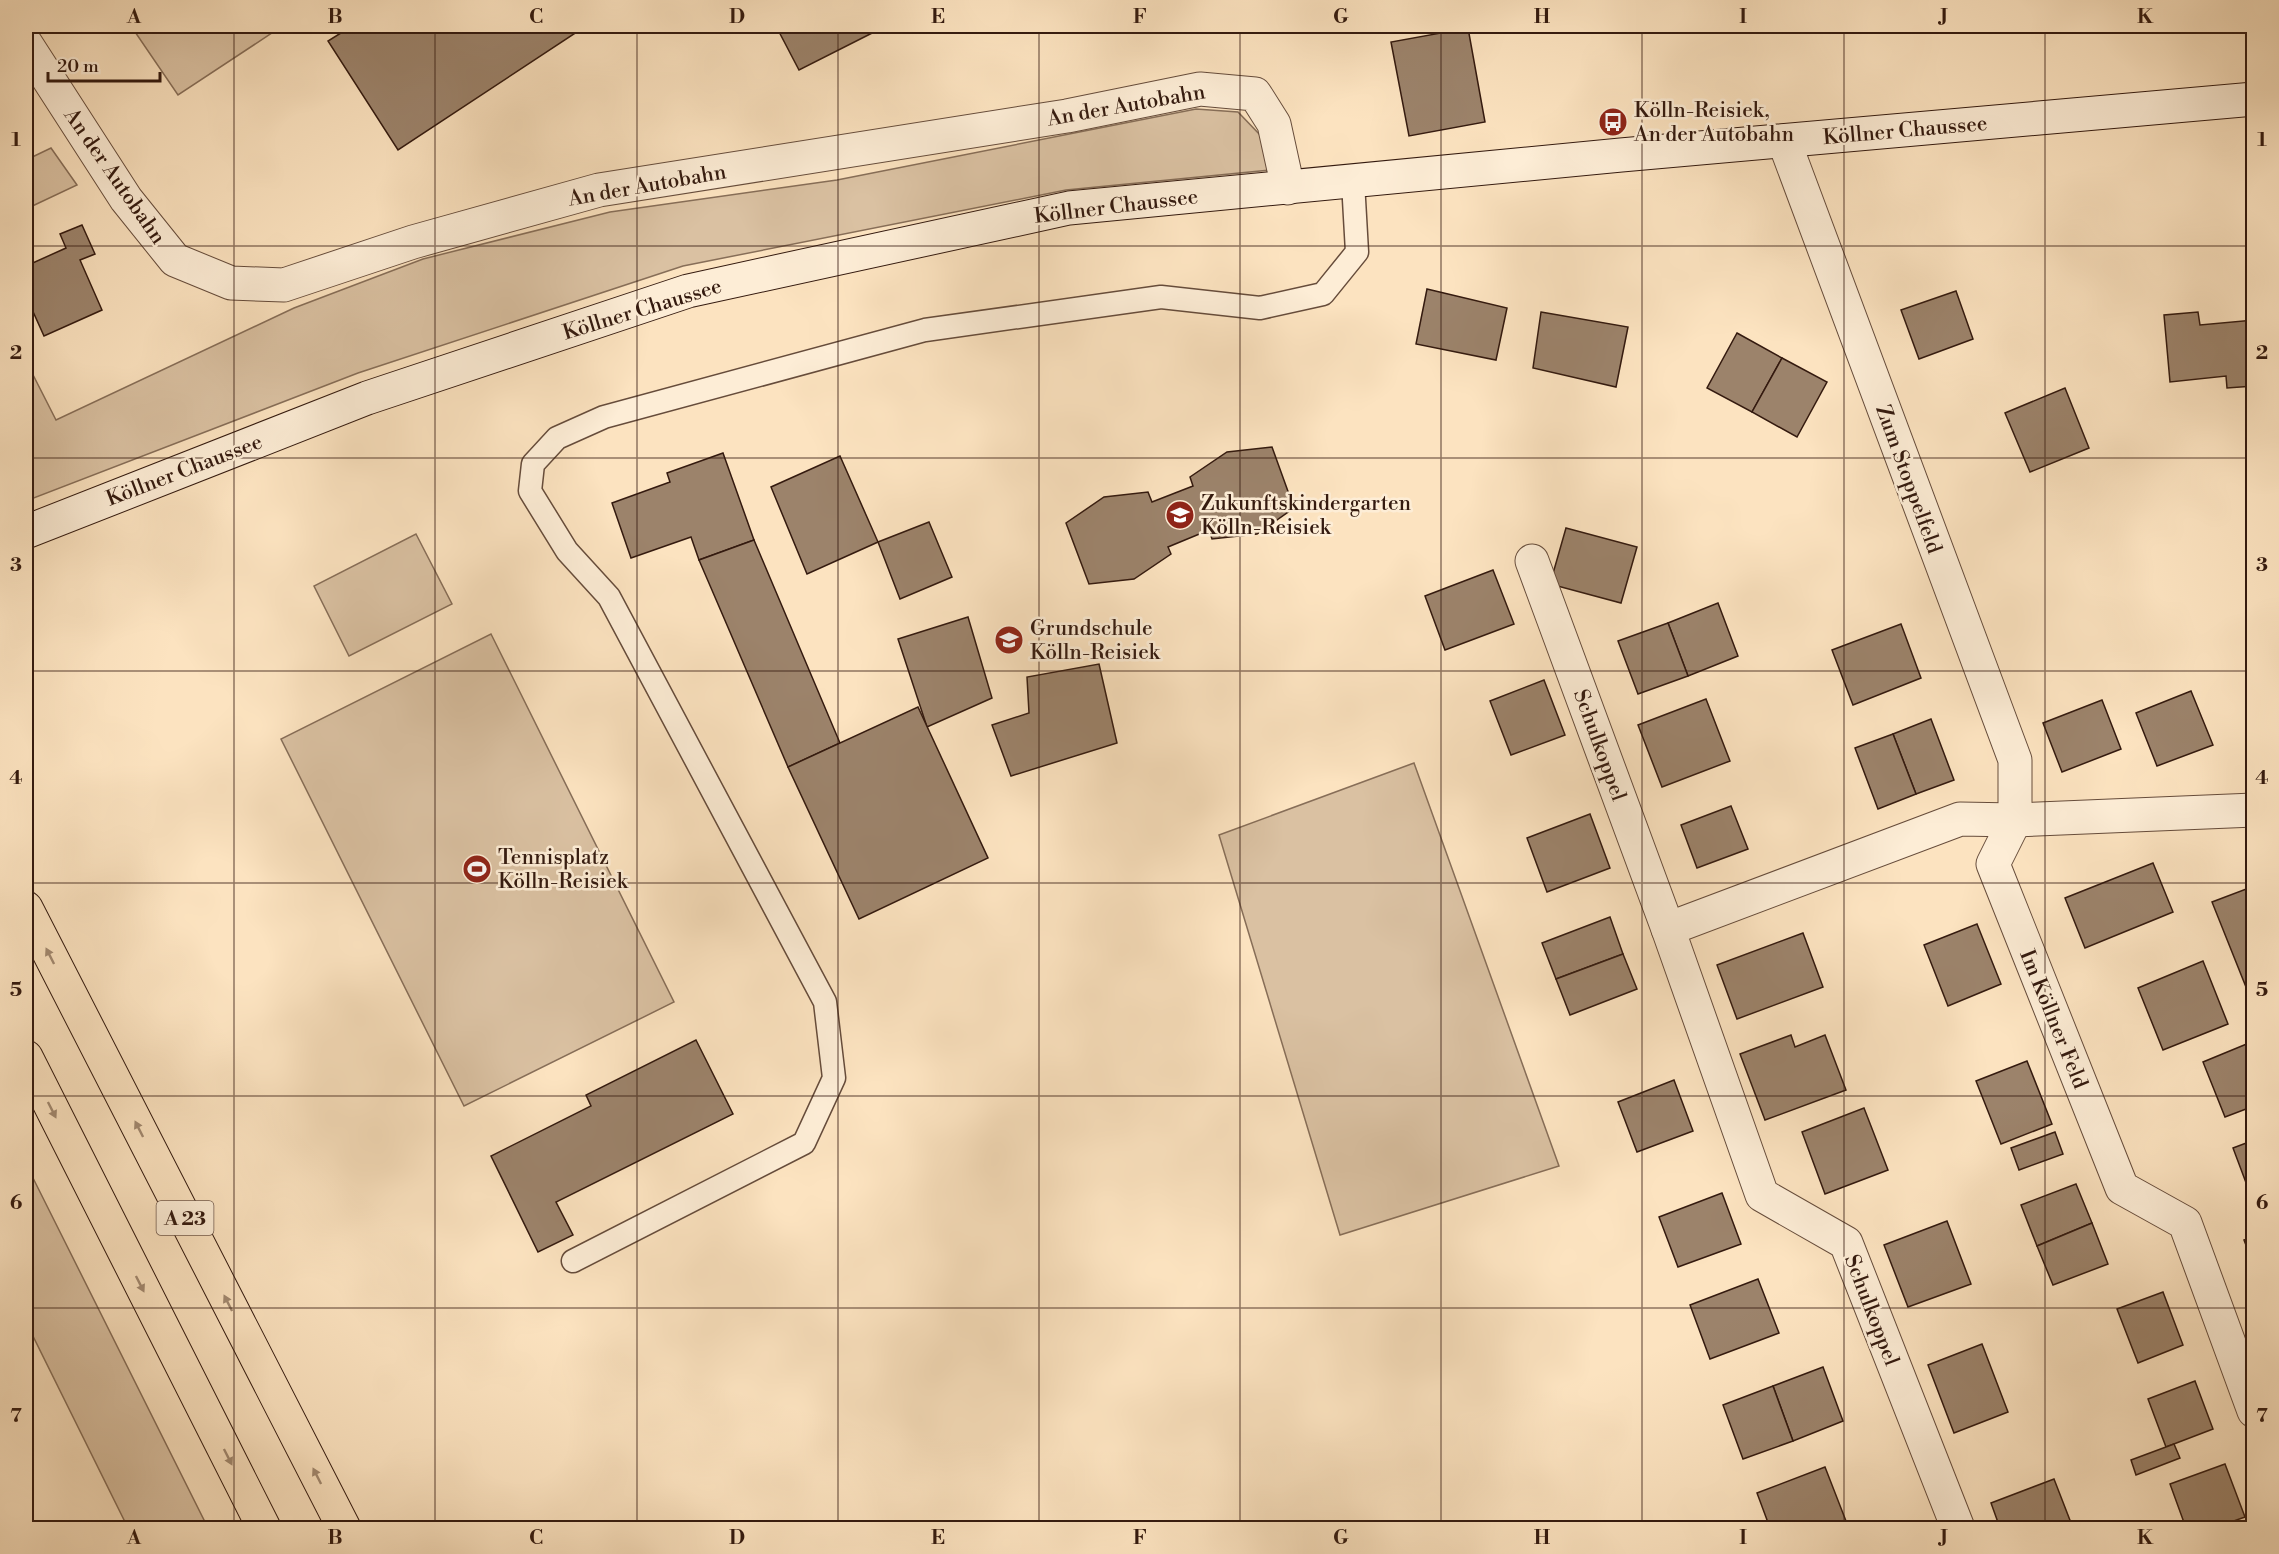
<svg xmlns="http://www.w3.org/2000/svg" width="2279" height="1554" font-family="'Libre Bodoni',serif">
	<rect width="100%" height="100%" fill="#fce3c0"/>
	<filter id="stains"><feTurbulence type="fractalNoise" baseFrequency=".00333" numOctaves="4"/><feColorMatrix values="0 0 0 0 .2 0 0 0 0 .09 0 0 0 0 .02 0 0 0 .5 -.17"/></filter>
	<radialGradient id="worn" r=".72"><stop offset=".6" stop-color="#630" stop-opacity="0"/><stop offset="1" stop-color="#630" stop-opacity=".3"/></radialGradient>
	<g fill="#dac1a2" stroke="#876e58" stroke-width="1.5">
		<polygon points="131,26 280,26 281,27 178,95"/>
		<polygon points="1196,109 1238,112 1261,136 1270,170 1066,190 683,266 358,373 26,501 26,361 56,420 294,308 423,259 610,212 837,180"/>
		<polygon points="51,148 77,185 26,209 26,160"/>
		<polygon points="416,534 452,604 349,656 314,586"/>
		<polygon points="491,634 674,1002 464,1106 281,739"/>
		<polygon points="1414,763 1559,1166 1340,1235 1219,835"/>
		<polygon points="26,1164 208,1528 128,1528 26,1322"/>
	</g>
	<g fill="#9c836b" stroke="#341a0f" stroke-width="1.5">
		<polygon points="352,26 586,26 398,150 328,41"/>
		<polygon points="776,26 886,26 799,70"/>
		<polygon points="1468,28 1485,122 1409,136 1391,42"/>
		<polygon points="82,225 95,254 80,260 102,310 44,336 26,296 26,266 66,248 60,234"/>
		<polygon points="1427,289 1507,308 1496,360 1416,344"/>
		<polygon points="1956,291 1973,339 1919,359 1901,310"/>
		<polygon points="1541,312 1628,327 1616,387 1533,368"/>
		<polygon points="2198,312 2200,325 2254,320 2254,386 2227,388 2226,376 2170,382 2164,315"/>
		<polygon points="1737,333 1782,358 1752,412 1707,388"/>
		<polygon points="1782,358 1827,382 1797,437 1752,412"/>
		<polygon points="2065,388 2089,448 2030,472 2005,413"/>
		<polygon points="1272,447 1294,508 1257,534 1212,539 1209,530 1168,547 1171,554 1134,579 1089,584 1066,523 1104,497 1148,492 1152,502 1193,486 1190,477 1227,452"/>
		<polygon points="723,453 754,540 699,560 691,537 631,558 612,503 670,482 667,473"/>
		<polygon points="840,456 878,542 807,574 771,487"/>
		<polygon points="929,522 952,577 900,599 878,542"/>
		<polygon points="1566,528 1637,547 1621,603 1550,584"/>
		<polygon points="754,540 840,743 788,767 699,560"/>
		<polygon points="1493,570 1514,624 1445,650 1425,596"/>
		<polygon points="1718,603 1738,656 1688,676 1668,623"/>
		<polygon points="968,617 992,698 927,727 898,639"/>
		<polygon points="1668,623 1688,676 1638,694 1618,641"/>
		<polygon points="1901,624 1921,678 1853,705 1832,650"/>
		<polygon points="1099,664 1117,743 1011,776 992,725 1029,713 1027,677"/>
		<polygon points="1544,680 1565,735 1511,755 1490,701"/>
		<polygon points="2191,691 2213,745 2157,766 2136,713"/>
		<polygon points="1706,699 1730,761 1662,787 1638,725"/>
		<polygon points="2102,700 2121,749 2062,772 2043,723"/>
		<polygon points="918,707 988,858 859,919 788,767"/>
		<polygon points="1931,719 1954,780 1916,794 1893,734"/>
		<polygon points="1893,734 1916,794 1878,809 1855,748"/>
		<polygon points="1731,806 1748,849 1697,868 1681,825"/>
		<polygon points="1590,814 1610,868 1547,892 1527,838"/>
		<polygon points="2153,863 2173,912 2085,948 2065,898"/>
		<polygon points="2254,886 2254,984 2246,987 2212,902"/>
		<polygon points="1610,917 1623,954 1556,979 1542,943"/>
		<polygon points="1977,924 2001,984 1948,1006 1924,945"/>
		<polygon points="1803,933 1823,987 1737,1019 1717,965"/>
		<polygon points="1623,954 1637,989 1570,1015 1556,979"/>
		<polygon points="2203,961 2228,1024 2163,1050 2138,988"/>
		<polygon points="1791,1035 1795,1047 1825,1035 1846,1090 1765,1120 1740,1054"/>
		<polygon points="696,1040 733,1114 556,1202 573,1235 538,1252 491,1156 591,1106 586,1095"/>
		<polygon points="2249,1043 2254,1054 2254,1106 2225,1117 2203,1062"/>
		<polygon points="2027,1061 2052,1124 2001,1144 1976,1081"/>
		<polygon points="1674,1080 1693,1131 1637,1152 1618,1102"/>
		<polygon points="1864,1108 1888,1170 1825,1194 1802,1132"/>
		<polygon points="2055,1132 2063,1154 2019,1170 2011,1148"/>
		<polygon points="2254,1140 2254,1204 2233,1148"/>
		<polygon points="2076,1184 2092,1223 2037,1246 2021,1205"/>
		<polygon points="1722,1193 1741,1244 1678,1267 1659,1217"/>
		<polygon points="1947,1221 1971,1284 1908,1307 1884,1245"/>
		<polygon points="2092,1223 2108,1264 2053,1285 2037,1246"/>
		<polygon points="2254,1237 2254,1266 2244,1240"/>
		<polygon points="1758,1279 1779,1333 1710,1359 1690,1305"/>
		<polygon points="2163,1292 2183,1345 2138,1363 2117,1309"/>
		<polygon points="1982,1344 2008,1412 1954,1433 1928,1365"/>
		<polygon points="1823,1367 1843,1421 1793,1441 1773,1386"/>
		<polygon points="2195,1381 2213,1429 2166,1447 2148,1399"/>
		<polygon points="1773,1386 1793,1441 1743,1459 1723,1405"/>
		<polygon points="2174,1444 2180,1458 2136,1475 2131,1460"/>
		<polygon points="2225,1464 2245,1517 2214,1528 2186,1528 2170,1484"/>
		<polygon points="1825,1467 1846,1521 1827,1528 1770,1528 1757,1493"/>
		<polygon points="2054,1479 2073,1528 2000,1528 1991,1503"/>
	</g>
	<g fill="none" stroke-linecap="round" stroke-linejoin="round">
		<g stroke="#664c3b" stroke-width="25">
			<polyline id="lane" points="573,1261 804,1143 834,1078 825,1002 609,597 567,551 530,491 533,464 557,438 604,417 925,330 1161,297 1260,308 1323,294 1357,252 1353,182"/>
		</g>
		<g stroke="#664c3b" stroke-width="35">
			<g id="street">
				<polyline points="26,44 126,199 175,260 231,283 284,285 413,242 599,190 1067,116 1200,89 1255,94 1274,124 1288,188"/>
				<polyline points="1784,141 2015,760 2015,820 1993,864 2122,1188 2185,1223 2254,1411"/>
				<polyline points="1532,561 1668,929 1762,1195 1846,1243 1958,1528"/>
				<polyline points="1668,929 1960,819 2015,820 2254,810"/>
			</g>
		</g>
		<g stroke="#341a0f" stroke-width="35">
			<polyline id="secondary" points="26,532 367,398 688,291 1069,208 1621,155 2254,99"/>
		</g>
		<g stroke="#341a0f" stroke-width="35">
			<g id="highway">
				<polyline points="26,908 344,1528"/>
				<polyline points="26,1057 264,1528"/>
			</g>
		</g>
		<use href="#lane" stroke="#fdedd6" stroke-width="22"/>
		<use href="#street" stroke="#fdedd6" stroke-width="33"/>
		<use href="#secondary" stroke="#fdedd6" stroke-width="33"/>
		<use href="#highway" stroke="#fce3c0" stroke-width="33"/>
	</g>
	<defs><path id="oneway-solid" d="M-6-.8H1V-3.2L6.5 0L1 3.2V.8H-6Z" transform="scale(1.5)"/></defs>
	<g fill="#a28970">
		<use href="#oneway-solid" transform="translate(50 956) rotate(-117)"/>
		<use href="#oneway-solid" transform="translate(52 1110) rotate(63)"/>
		<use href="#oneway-solid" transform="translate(139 1129) rotate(-117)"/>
		<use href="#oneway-solid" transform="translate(140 1284) rotate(63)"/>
		<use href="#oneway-solid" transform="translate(228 1303) rotate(-117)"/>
		<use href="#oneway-solid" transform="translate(228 1457) rotate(63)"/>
		<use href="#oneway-solid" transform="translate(317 1476) rotate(-117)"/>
	</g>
	<path fill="none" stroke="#341a0f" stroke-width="1.5" stroke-opacity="0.55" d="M 234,26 L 234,1528M 435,26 L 435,1528M 637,26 L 637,1528M 838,26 L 838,1528M 1039,26 L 1039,1528M 1240,26 L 1240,1528M 1441,26 L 1441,1528M 1642,26 L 1642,1528M 1844,26 L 1844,1528M 2045,26 L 2045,1528M 26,246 L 2254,246M 26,458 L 2254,458M 26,671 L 2254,671M 26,883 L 2254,883M 26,1096 L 2254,1096M 26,1308 L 2254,1308"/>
	<defs>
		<g id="bus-disc" transform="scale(1.5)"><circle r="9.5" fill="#8f2418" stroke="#fdedd6"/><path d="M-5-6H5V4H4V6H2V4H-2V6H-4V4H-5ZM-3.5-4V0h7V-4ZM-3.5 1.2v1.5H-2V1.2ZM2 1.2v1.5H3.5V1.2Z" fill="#fff"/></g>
		<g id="school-disc" transform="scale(1.5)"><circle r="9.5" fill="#8f2418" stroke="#fdedd6"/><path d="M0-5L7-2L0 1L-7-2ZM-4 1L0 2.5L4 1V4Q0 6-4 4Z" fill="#fff"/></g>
		<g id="stadium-disc" transform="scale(1.5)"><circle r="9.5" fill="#8f2418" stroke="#fdedd6"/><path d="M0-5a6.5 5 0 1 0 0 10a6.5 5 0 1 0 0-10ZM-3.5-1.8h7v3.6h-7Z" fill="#fff"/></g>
	</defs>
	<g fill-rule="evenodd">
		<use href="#bus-disc" x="1613" y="122"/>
		<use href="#school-disc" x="1180" y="515"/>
		<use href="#school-disc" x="1009" y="640"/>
		<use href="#stadium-disc" x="477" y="869"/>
	</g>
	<g text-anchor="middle" stroke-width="5" stroke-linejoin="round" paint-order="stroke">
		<rect fill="#fdedd6" stroke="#70594b" stroke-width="1.5" x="156.5" y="1201" width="57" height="34" rx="4.5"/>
		<g font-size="20" font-weight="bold" fill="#341a0f">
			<text x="185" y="1225">A 23</text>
		</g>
		<g font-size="21" fill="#341a0f" stroke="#fdedd6">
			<text transform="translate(1126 105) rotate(-10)" y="7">An der Autobahn</text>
			<text transform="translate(1905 130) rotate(-5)" y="7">Köllner Chaussee</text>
			<text transform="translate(115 176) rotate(55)" y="7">An der Autobahn</text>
			<text transform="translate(647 185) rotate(-10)" y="7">An der Autobahn</text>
			<text transform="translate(1116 206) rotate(-7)" y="7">Köllner Chaussee</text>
			<text transform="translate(642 309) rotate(-17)" y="7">Köllner Chaussee</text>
			<text transform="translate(184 470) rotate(-21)" y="7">Köllner Chaussee</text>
			<text transform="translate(1909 479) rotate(70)" y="7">Zum Stoppelfeld</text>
			<text transform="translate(1600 745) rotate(70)" y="7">Schulkoppel</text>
			<text transform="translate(2054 1019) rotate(68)" y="7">Im Köllner Feld</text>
			<text transform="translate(1872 1310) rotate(69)" y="7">Schulkoppel</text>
		</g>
		<g font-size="21" fill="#341a0f" stroke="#fdedd6" text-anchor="start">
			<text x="1634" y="117">Kölln-Reisiek,<tspan x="1634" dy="24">An der Autobahn</tspan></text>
			<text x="1201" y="510">Zukunftskindergarten<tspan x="1201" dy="24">Kölln-Reisiek</tspan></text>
			<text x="1030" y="635">Grundschule<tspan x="1030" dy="24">Kölln-Reisiek</tspan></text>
			<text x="498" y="864">Tennisplatz<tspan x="498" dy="24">Kölln-Reisiek</tspan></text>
		</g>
	</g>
	<rect width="2279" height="1554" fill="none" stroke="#fce3c0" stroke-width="66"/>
	<path d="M48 72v9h112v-9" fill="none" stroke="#341a0f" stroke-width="3"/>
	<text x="57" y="72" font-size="18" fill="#341a0f" stroke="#fdedd6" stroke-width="4.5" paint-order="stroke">20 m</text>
	<rect x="33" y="33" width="2213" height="1488" fill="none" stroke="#341a0f" stroke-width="2"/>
	<g font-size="20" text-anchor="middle" font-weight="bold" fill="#341a0f">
		<text x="134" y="23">A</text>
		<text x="335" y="23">B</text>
		<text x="536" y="23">C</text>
		<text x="737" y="23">D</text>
		<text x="938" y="23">E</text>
		<text x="1140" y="23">F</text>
		<text x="1341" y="23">G</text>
		<text x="1542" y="23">H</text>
		<text x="1743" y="23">I</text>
		<text x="1944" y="23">J</text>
		<text x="2145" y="23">K</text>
		<text x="16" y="146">1</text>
		<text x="2262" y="146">1</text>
		<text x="16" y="359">2</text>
		<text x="2262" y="359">2</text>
		<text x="16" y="571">3</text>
		<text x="2262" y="571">3</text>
		<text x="16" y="784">4</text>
		<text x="2262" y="784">4</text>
		<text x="16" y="996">5</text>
		<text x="2262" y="996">5</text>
		<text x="16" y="1209">6</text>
		<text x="2262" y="1209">6</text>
		<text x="16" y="1422">7</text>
		<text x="2262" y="1422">7</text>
		<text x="134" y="1544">A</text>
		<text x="335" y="1544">B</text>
		<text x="536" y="1544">C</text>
		<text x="737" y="1544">D</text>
		<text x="938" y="1544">E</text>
		<text x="1140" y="1544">F</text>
		<text x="1341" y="1544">G</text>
		<text x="1542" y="1544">H</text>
		<text x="1743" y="1544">I</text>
		<text x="1944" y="1544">J</text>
		<text x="2145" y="1544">K</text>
	</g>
	<rect width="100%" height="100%" filter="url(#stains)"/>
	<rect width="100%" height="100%" fill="url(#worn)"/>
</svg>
